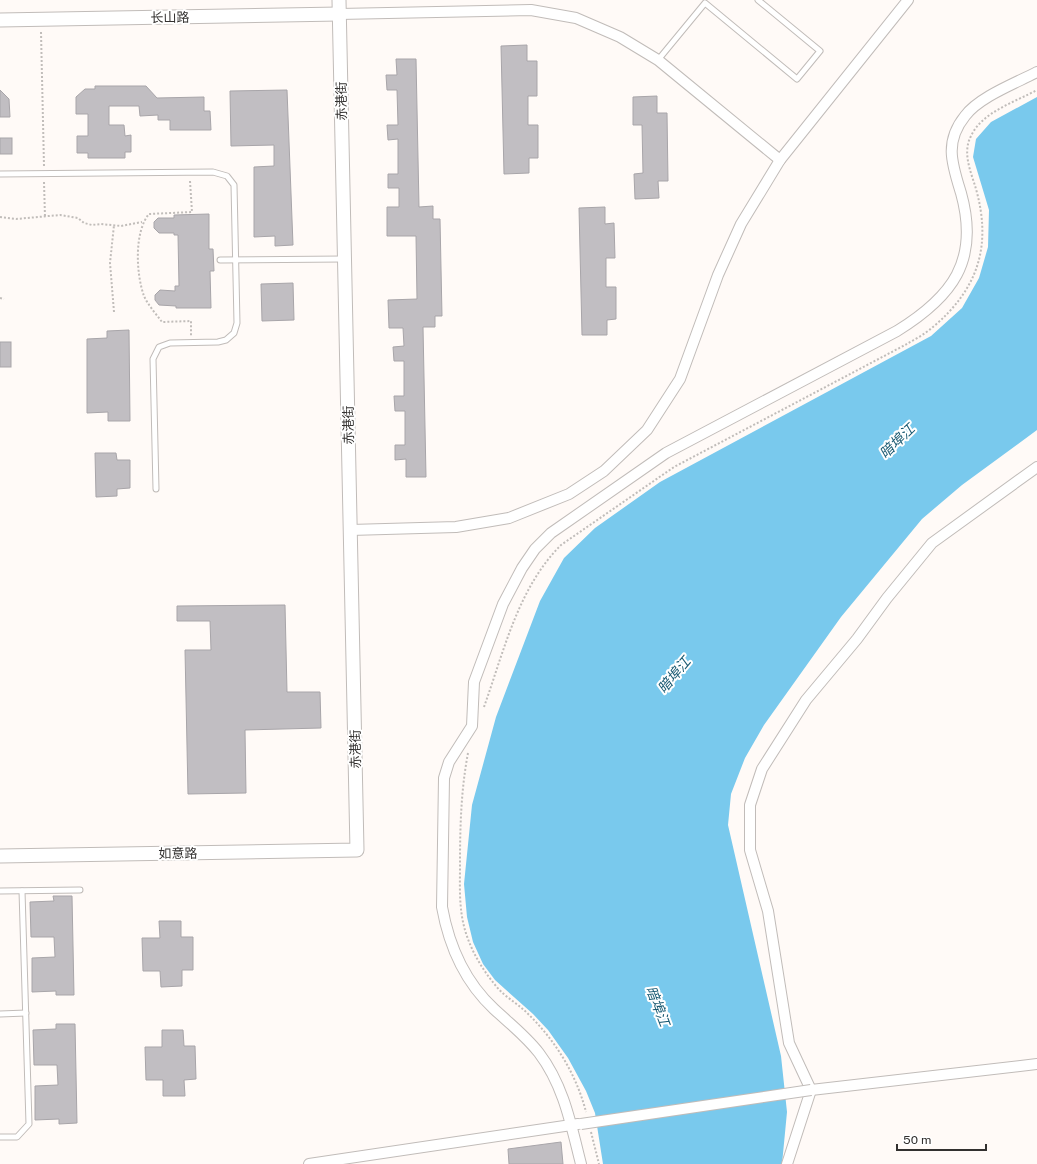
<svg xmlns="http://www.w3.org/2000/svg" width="1037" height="1164" font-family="'Public Sans','Noto Sans SC',sans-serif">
	<rect width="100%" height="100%" fill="#fffaf7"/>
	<polygon fill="#79c9ed" points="1037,97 1037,430 962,485 922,519 841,617 764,725 745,758 731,794 728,825 781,1056 787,1112 782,1164 603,1164 595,1113 586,1091 568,1058 548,1030 533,1014 495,980 483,964 473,942 467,917 464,884 472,805 496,717 540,601 564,558 595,528 660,482 931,336 962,308 979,278 988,247 989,210 973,157 976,139 991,122"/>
	<g fill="#c1bec2" stroke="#a8a5a9">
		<polygon points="527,45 527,61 537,61 537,96 528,96 528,125 538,125 538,158 529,158 529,173 504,174 501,46"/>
		<polygon points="396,59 416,59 419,207 433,206 433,219 440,219 442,316 435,316 435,327 423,327 426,477 406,477 406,459 395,460 395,445 405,445 405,411 395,411 394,396 404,396 404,361 394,361 393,347 404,346 403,328 389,328 388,300 417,299 416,236 387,236 387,207 399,207 399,188 388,188 388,174 398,174 398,139 388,140 387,125 398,125 397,90 387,90 386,75 397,75"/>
		<polygon points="95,86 146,86 157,98 204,97 204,111 210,111 211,130 170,130 170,120 158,120 158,115 140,116 139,106 109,106 109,125 124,125 125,136 131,135 131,152 125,152 125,158 88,158 88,153 77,153 77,136 88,136 88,114 76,114 76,97 85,89 95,89"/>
		<polygon points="0,90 9,99 10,117 0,117"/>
		<polygon points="287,90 293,245 275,246 275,236 254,237 254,167 274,166 274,145 231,146 230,91"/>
		<polygon points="657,96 657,113 667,113 668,181 658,181 659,198 635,199 634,174 643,173 642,125 633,125 633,97"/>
		<rect x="0" y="138" width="12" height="16"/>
		<polygon points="605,207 605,224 614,223 615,258 606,258 606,287 616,287 616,319 607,320 607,335 582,335 579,208"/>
		<polygon points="209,214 209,249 213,249 214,271 210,271 211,308 176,308 176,306 159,305 155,300 155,295 160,290 175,291 175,286 179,286 178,235 174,235 174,233 159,233 154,228 154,222 158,218 174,218 174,215"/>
		<polygon points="293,283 294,320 262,321 261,284"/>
		<polygon points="129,330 130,421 108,421 108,412 87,413 87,339 107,338 107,331"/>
		<rect x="0" y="342" width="11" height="25"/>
		<polygon points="95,453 116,453 117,460 130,460 130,488 117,489 117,496 96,497"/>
		<polygon points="285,605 287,692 320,692 321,728 245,730 246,793 188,794 185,650 211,650 210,621 177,621 177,606"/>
		<polygon points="53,896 72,896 74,995 56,995 56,991 32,992 32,958 55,957 54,937 31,937 30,902 54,901"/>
		<polygon points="159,921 181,921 181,937 193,937 193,970 182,970 182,986 161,987 160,971 143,971 142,938 160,938"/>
		<polygon points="56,1024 75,1024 77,1123 59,1124 59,1119 35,1120 35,1086 58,1085 57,1065 34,1065 33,1030 56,1029"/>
		<polygon points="162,1030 183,1030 184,1046 195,1046 196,1079 184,1080 185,1096 163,1096 163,1080 146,1080 145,1047 162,1047"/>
		<polygon points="561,1142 563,1164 509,1164 508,1149"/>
	</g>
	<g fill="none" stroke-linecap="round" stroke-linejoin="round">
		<g stroke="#c1bcb9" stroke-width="7">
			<g id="service">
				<polyline points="658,60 705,3 797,79 820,51 758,0"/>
				<polyline points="0,174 213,172 227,176 234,185 237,323 234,333 226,340 218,342 170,343 159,347 153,359 156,489"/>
				<polyline points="220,260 343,259"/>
				<polyline points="0,891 80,890"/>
				<polyline points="0,1014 26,1013"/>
				<polyline points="0,1137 17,1137 29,1124 22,891"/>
			</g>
		</g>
		<g stroke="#c1bcb9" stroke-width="12">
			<g id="minor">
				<polyline points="339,14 531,10 576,18 620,37 658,60 780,160"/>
				<polyline points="350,530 456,527 509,518 569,494 604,471 647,430 680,379 718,275 741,224 780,160 908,0"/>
				<polyline points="811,1090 1037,1064"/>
				<polyline points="309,1164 578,1124"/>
				<path d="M 581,1164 C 571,1125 564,1086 539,1053 C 526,1036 509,1023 494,1009 C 464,981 449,946 442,907 L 444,778 L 449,762 L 472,726 L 474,682 L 503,604 L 522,568 L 535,549 L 551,533 L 666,453 L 897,331 C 952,297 980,261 961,193 C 952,164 944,142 965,116 C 979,97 1016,83 1037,72"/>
				<polyline points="787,1164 811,1090 789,1043 768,911 750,850 750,805 762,769 806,700 857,639 887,598 932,543 1037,467"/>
			</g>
		</g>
		<g stroke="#c1bcb9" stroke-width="15">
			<g id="tertiary">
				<polyline points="0,20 339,14"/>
				<polyline points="0,856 357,850 339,0"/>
			</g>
		</g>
		<g stroke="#c1bdba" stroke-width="2" stroke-dasharray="2 2" stroke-linecap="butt">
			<polyline points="41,32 44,166"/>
			<path d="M 190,181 L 192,212 L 149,214 C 134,232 136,274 144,296 C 148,305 156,314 162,322 L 191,321 L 191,336"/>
			<polyline points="44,182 45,217"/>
			<polyline points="0,217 16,219 60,215 78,218 84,223 92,225 101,224 121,226 142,222"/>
			<polyline points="0,298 4,299"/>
			<polyline points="114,312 110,263 114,225"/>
			<path d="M 484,707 C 504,651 518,588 561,545 L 674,467 L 905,345 C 914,340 925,334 933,327 C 978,289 992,246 976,189 C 971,172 962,153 971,136 C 982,112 1015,102 1037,90"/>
			<path d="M 468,753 C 461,790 460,827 460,865 C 460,884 459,903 463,922 C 468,946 481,968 496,986 C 504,996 515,1002 524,1010 C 554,1038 576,1073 586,1112"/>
			<polyline points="591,1132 599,1164"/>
		</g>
		<use href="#service" stroke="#fff" stroke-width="5"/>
		<use href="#minor" stroke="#fff" stroke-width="10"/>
		<use href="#tertiary" stroke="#fff" stroke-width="13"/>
		<g stroke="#c1bcb9" stroke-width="12" stroke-linecap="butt">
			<polyline id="minor-bridge" points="581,1124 811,1090"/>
		</g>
		<use href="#minor-bridge" stroke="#fff" stroke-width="10"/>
	</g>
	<g text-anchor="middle" stroke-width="4" stroke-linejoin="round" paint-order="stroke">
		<g font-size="13" fill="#32302f" stroke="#fff">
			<text transform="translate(170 17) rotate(-1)" y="5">长山路</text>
			<text transform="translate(341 101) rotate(-91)" y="5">赤港街</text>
			<text transform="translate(348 425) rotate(-91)" y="5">赤港街</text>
			<text transform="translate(355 749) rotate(-91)" y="5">赤港街</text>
			<text transform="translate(178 853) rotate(-1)" y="5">如意路</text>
		</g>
		<g font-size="14" font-style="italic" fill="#1a5a72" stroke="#fff">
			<text transform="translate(897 441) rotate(-44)" y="5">暗埠江</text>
			<text transform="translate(674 675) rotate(-50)" y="5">暗埠江</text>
			<text transform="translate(658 1006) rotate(69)" y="5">暗埠江</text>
		</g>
	</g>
	<path d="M897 1144v6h89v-6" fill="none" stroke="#32302f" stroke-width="2"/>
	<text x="903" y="1144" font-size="12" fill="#32302f" stroke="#ffffff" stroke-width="3" paint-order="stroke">50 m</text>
</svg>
